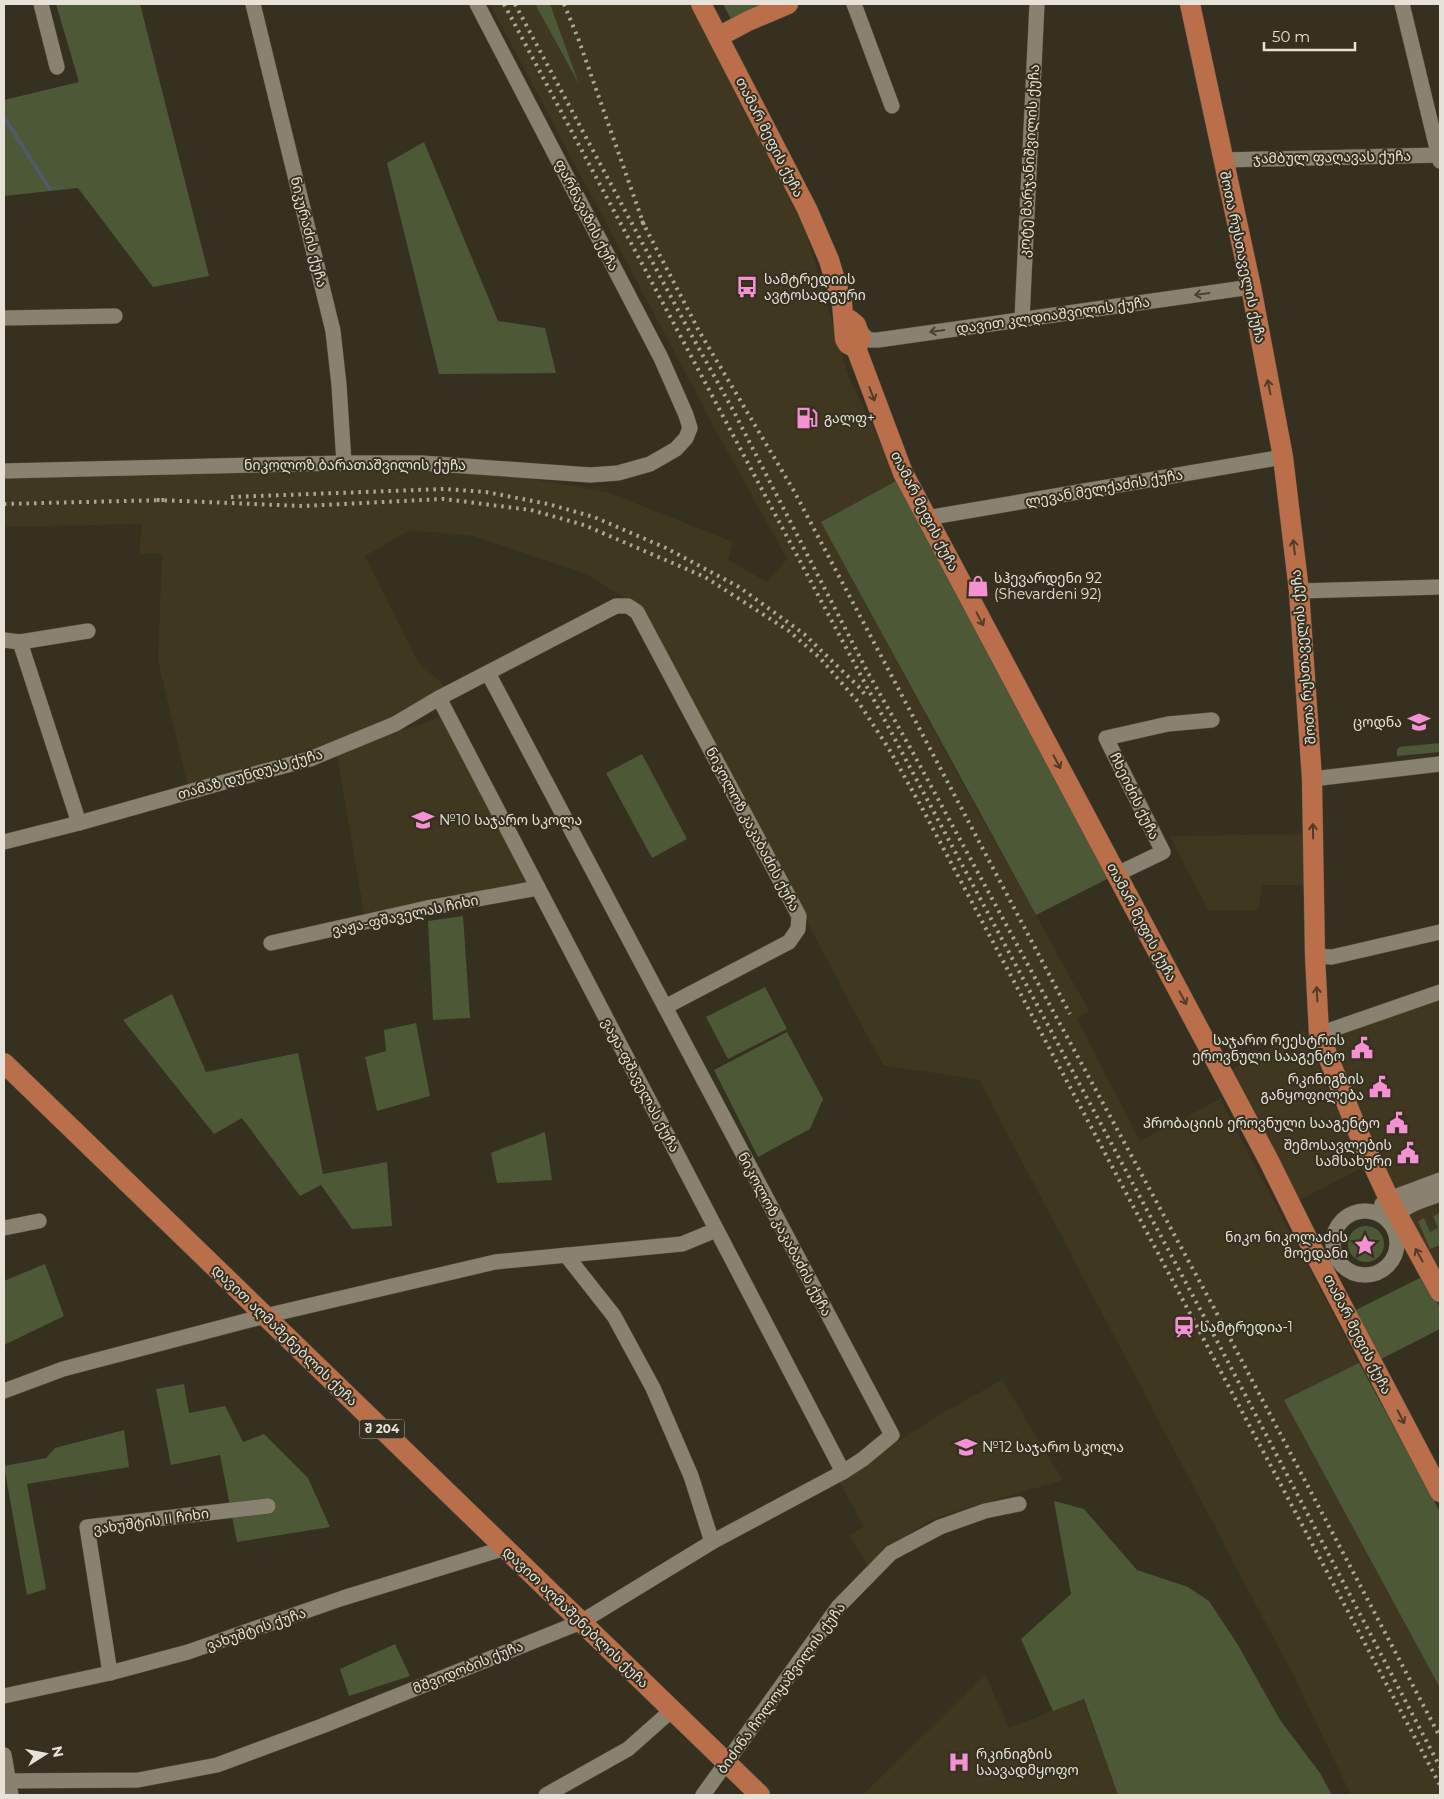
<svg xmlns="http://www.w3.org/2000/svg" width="1444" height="1799" font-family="Montserrat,'Noto Sans Georgian',sans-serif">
	<rect width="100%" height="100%" fill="#363020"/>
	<g fill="#403721">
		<polygon points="490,4 535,4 577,80 550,4 689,4 805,229 849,378 898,480 822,522 958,775 1089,1011 1077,1018 1140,1141 1220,1099 1359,1363 1285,1401 1440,1688 1440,1795 1351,1795 1294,1677 979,1080 883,1065 640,608 587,574 474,536 410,530 365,556 418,662 448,689 422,706 308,754 188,786 158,661 162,554 139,554 142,524 4,527 4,479 422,469 484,471 607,492 733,542 728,560 767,582 787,559 714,427"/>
		<polygon points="446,715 532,886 364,913 337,754"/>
		<polygon points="1306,834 1307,885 1262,885 1258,910 1208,910 1170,836"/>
		<polygon points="1440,998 1440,1176 1396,1193 1332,1044 1337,1035"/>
		<polygon points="1304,1030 1362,1168 1297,1201 1228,1071"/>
		<polygon points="1440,1202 1440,1280 1405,1216"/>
		<polygon points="1002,1380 1063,1480 957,1511 926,1522 867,1565 850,1536 863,1526 838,1479 941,1414"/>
		<polygon points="985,1674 1009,1728 1083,1699 1118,1795 863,1795"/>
	</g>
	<g fill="#4d5836">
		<polygon points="56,4 140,4 209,276 153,287 78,188 4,196 4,100 79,82"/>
		<polygon points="535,4 550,4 579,84"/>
		<polygon points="723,4 762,4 731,19"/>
		<polygon points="424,142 498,321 545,328 556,373 439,374 387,163"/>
		<polygon points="898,480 1109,878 1036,915 821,522"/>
		<polygon points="1440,743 1440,752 1397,756 1397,750 1399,747"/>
		<polygon points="642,754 687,839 652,858 606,773"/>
		<polygon points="463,916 470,1018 433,1020 428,921"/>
		<polygon points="765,987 787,1029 728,1059 706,1017"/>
		<polygon points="172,994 206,1072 298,1053 323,1174 387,1162 392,1226 352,1229 321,1185 300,1196 242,1118 214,1134 123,1020"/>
		<polygon points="416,1023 430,1096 377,1111 365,1057 386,1051 384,1030"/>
		<polygon points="787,1032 823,1099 810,1129 758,1157 714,1070"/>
		<polygon points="545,1132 552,1180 497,1183 491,1153"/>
		<polygon points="1440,1213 1440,1245 1430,1249 1418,1221 1424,1218 1430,1232 1438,1228 1433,1216"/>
		<circle cx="1366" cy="1244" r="18"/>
		<polygon points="45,1264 64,1316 4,1345 4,1281"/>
		<polygon points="1424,1276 1440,1308 1440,1329 1381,1359 1356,1310"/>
		<polygon points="1359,1363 1440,1512 1440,1688 1284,1400"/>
		<polygon points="184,1384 189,1413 225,1406 243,1442 264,1434 308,1478 330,1527 237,1542 220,1455 171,1465 156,1389"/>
		<polygon points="124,1430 129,1467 27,1484 46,1589 27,1595 4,1466 46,1458 55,1448"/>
		<polygon points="1054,1501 1084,1509 1137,1570 1188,1587 1209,1601 1238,1645 1280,1720 1320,1773 1332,1795 1118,1795 1084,1699 1053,1711 1021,1639 1071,1594"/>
		<polygon points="395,1644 410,1676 349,1696 340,1669"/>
	</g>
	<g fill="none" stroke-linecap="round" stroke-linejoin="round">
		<polyline stroke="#505a69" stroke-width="4" points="4,117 50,189"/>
		<g stroke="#524d3f" stroke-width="16">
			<g id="minor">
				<polyline points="41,4 57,67"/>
				<polyline points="253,4 333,331 339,385 344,463"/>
				<polyline points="854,4 892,106"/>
				<polyline points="1402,4 1440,161"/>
				<polyline points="1223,160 1440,155"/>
				<polyline points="4,318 115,316"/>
				<polyline points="1022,319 1037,4"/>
				<polyline points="859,331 869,340 878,340 1251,287"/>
				<polyline points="4,471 344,463 422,463 590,475 618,473 650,464 676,449 686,438 690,428 686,415 661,358 477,4"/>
				<polyline points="926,518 1283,457"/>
				<polyline points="1299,591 1440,587"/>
				<polyline points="4,640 20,642 88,631"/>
				<polyline points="20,642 79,823"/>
				<polyline points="439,698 843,1472"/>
				<polyline points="1312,779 1440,764"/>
				<polyline points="4,842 79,823 217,784 310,759 395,724 439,698 616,606 628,606 637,612 799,916 798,929 789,942 665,1007"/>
				<polyline points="1117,874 1163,852 1106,738 1168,724 1212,720"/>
				<polyline points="271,943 427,908 538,888"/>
				<polyline points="1315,956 1332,957 1440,932"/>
				<polyline points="1319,1034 1440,992"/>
				<polyline points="1382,1204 1389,1199 1440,1180"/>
				<circle cx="1365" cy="1243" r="32"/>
				<path d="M 1398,1227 C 1398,1221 1398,1215 1402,1211 C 1412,1202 1428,1199 1440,1194"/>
				<polyline points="4,1228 39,1221"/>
				<polyline points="566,1255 614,1316 653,1388 691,1476 712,1542"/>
				<polyline points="4,1391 63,1369 265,1316 495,1262 682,1244 716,1230"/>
				<polyline points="110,1673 87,1527 268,1506"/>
				<polyline points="4,1696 110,1673 188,1652 343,1598 505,1548"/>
				<polyline points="4,1755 11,1795"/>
				<polyline points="4,1781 138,1780 217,1765 322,1726 581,1622 712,1542 843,1472 863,1459 892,1435 488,673"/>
				<polyline points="546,1795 628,1749 672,1710"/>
				<polyline points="703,1795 839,1606 891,1553 940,1527 985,1511 1019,1504"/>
			</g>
		</g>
		<g stroke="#524d3f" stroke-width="21">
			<g id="major">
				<polyline points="701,4 807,209 829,260 842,303 845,339 848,344 856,348 861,339 856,325 850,320 845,322 844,324"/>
				<polyline points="1190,4 1251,287 1283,457 1299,591 1312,779 1315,956 1319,1034 1358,1132 1389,1199 1440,1292"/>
				<polyline points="718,37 748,21 788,4"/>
				<polyline points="856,348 903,473 1268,1159 1317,1258 1440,1492"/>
				<polyline points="4,1063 760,1795"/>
			</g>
		</g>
		<use href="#minor" stroke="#898270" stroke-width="15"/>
		<use href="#major" stroke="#ba6e4a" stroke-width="20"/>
		<g stroke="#aba69a" stroke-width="4" stroke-dasharray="2.5 5" stroke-linecap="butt">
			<polyline points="504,4 860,674 1216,1339 1440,1767"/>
			<polyline points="515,4 687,327 733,410 867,671 912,751 1214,1308 1440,1737"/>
			<polyline points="564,4 578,38 645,228"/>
			<polyline points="642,221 699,331 794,491 1070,1014"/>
			<polyline points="231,497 444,489 486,492 548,504 594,517 666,548 739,587 804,634 860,688 866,696"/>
			<polyline points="157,500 302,506 444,499 531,510 584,525 705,577 789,631 820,658 859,703 889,749 922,808 1440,1785"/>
			<polyline points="4,504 164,500"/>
		</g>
	</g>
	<defs><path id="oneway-shaft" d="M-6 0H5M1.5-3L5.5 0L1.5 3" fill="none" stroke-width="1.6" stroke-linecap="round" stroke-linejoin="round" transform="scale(1.25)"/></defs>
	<g stroke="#474030">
		<use href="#oneway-shaft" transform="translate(1202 294) rotate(172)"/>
		<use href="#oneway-shaft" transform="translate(937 331) rotate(172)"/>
	</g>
	<g stroke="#503c28">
		<use href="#oneway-shaft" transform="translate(1269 387) rotate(-101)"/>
		<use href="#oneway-shaft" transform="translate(872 394) rotate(69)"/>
		<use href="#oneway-shaft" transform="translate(1294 547) rotate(-97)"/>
		<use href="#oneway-shaft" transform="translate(980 619) rotate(62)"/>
		<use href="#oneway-shaft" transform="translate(1057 762) rotate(62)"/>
		<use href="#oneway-shaft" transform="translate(1313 831) rotate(-91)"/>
		<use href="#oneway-shaft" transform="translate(1317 994) rotate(-93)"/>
		<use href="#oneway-shaft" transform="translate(1183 998) rotate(62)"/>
		<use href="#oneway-shaft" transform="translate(1419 1255) rotate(-119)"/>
		<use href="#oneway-shaft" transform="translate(1401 1417) rotate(63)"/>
	</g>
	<defs>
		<g id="bus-bare" transform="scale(1.725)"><path d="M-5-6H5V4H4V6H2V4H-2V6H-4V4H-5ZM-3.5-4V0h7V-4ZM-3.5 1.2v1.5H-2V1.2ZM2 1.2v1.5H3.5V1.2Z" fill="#f591d2" stroke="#363020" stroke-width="2.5" paint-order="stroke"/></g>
		<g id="fuel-bare" transform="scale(1.725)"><path d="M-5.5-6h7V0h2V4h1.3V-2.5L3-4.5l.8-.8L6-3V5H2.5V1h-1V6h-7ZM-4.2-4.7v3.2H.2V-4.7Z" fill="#f591d2" stroke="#363020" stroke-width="2.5" paint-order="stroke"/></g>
		<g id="shop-bare" transform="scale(1.725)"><path d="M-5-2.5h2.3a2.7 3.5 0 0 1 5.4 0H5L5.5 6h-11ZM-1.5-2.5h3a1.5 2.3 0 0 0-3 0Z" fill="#f591d2" stroke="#363020" stroke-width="2.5" paint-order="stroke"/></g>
		<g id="school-bare" transform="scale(1.725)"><path d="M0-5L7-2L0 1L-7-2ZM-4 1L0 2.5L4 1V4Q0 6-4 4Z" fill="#f591d2" stroke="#363020" stroke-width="2.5" paint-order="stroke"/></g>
		<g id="civic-bare" transform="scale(1.725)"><path d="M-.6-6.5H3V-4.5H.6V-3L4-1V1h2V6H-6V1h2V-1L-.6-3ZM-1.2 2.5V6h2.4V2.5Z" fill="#f591d2" stroke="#363020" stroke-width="2.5" paint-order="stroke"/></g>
		<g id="sight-bare" transform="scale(1.725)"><path d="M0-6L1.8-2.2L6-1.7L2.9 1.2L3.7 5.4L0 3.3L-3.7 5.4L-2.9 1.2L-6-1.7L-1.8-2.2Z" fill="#f591d2" stroke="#363020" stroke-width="2.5" paint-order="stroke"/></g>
		<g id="station-bare" transform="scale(1.725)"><path d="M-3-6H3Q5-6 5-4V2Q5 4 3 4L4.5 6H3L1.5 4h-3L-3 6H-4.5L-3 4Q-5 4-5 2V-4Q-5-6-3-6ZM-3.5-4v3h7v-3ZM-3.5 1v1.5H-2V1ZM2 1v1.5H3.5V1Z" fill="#f591d2" stroke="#363020" stroke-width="2.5" paint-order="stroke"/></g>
		<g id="hospital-bare" transform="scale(1.725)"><path d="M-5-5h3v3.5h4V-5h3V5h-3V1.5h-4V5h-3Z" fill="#f591d2" stroke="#363020" stroke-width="2.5" paint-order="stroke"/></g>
	</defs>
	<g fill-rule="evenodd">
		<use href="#bus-bare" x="747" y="287"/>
		<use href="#fuel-bare" x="807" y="418"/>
		<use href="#shop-bare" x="978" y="586"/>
		<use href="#school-bare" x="1419" y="722"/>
		<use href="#school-bare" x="423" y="820"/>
		<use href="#civic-bare" x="1362" y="1048"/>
		<use href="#civic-bare" x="1380" y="1087"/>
		<use href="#civic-bare" x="1397" y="1123"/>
		<use href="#civic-bare" x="1408" y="1153"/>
		<use href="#sight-bare" x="1365" y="1245"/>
		<use href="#station-bare" x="1184" y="1327"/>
		<use href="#school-bare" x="966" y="1447"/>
		<use href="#hospital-bare" x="959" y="1762"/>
	</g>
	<g text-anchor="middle" stroke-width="4" stroke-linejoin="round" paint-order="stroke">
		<rect fill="#363020" stroke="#b1ada1" stroke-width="1" x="359.5" y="1419.5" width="45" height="19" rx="4"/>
		<g font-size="12" font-weight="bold" fill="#e6e2d8">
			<text x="382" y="1433">შ 204</text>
		</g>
		<g font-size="14" fill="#e6e2d8" stroke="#363020">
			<text transform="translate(770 137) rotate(63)" y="5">თამარ მეფის ქუჩა</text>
			<text transform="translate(1332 157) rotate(-1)" y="5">ჯამბულ ფაღავას ქუჩა</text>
			<text transform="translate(1029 161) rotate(-87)" y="5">კოტე მარჯანიშვილის ქუჩა</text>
			<text transform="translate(587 215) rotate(63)" y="5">ფარნავაზის ქუჩა</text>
			<text transform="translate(309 232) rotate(76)" y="5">ნიკურაძის ქუჩა</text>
			<text transform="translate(1243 257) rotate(78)" y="5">შოთა რუსთაველის ქუჩა</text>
			<text transform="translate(1053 315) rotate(-8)" y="5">დავით კლდიაშვილის ქუჩა</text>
			<text x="355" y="470">ნიკოლოზ ბარათაშვილის ქუჩა</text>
			<text transform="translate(1104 488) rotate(-10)" y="5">ლევან მელქაძის ქუჩა</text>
			<text transform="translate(925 511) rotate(63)" y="5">თამარ მეფის ქუჩა</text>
			<text transform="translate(1303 657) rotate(-95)" y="5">შოთა რუსთაველის ქუჩა</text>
			<text transform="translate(250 774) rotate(-16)" y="5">თამაზ დუნდუას ქუჩა</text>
			<text transform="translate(1135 796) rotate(64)" y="5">ჩხეიძის ქუჩა</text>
			<text transform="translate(753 829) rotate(62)" y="5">ნიკოლოზ კაკაბაძის ქუჩა</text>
			<text transform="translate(405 915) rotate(-12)" y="5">ვაჟა-ფშაველას ჩიხი</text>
			<text transform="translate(1142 922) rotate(62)" y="5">თამარ მეფის ქუჩა</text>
			<text transform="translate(641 1085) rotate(62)" y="5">ვაჟა-ფშაველას ქუჩა</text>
			<text transform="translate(785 1234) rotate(62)" y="5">ნიკოლოზ კაკაბაძის ქუჩა</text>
			<text transform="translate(1358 1334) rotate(63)" y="5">თამარ მეფის ქუჩა</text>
			<text transform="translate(285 1335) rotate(44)" y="5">დავით აღმაშენებლის ქუჩა</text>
			<text transform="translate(151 1521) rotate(-8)" y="5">ვახუშტის II ჩიხი</text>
			<text transform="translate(576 1617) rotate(44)" y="5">დავით აღმაშენებლის ქუჩა</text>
			<text transform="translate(256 1629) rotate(-19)" y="5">ვახუშტის ქუჩა</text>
			<text transform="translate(468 1667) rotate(-22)" y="5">მშვიდობის ქუჩა</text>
			<text transform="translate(781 1688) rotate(-54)" y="5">ბიძინა ჩოლოყაშვილის ქუჩა</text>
		</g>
		<g font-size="14" fill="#e6e2d8" stroke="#363020" text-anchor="start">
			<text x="764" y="284">სამტრედიის<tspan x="764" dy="16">ავტოსადგური</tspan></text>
			<text x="824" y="423">გალფ+</text>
			<text x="994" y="583">სჰევარდენი 92<tspan x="994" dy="16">(Shevardeni 92)</tspan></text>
			<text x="1402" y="727" text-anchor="end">ცოდნა</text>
			<text x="439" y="825">№10 საჯარო სკოლა</text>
			<text x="1345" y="1045" text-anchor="end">საჯარო რეესტრის<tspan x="1345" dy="16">ეროვნული სააგენტო</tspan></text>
			<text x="1364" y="1084" text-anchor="end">რკინიგზის<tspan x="1364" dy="16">განყოფილება</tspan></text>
			<text x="1380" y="1128" text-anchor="end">პრობაციის ეროვნული სააგენტო</text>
			<text x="1392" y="1150" text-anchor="end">შემოსავლების<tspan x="1392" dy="16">სამსახური</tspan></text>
			<text x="1348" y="1242" text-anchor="end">ნიკო ნიკოლაძის<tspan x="1348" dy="16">მოედანი</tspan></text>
			<text x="1200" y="1332">სამტრედია-1</text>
			<text x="982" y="1452">№12 საჯარო სკოლა</text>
			<text x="976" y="1759">რკინიგზის<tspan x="976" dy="16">საავადმყოფო</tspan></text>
		</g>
	</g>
	<rect width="1444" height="1799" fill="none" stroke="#e6e2d8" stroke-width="10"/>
	<g transform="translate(45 1754) rotate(79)" stroke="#363020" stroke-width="4" paint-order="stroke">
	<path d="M0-4L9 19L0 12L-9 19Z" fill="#e6e2d8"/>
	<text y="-8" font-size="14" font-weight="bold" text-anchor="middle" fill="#e6e2d8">N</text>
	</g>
	<path d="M1264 42v8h91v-8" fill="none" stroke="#e6e2d8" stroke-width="2.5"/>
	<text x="1272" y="42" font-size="15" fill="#e6e2d8" stroke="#363020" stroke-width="4" paint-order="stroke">50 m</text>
</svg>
